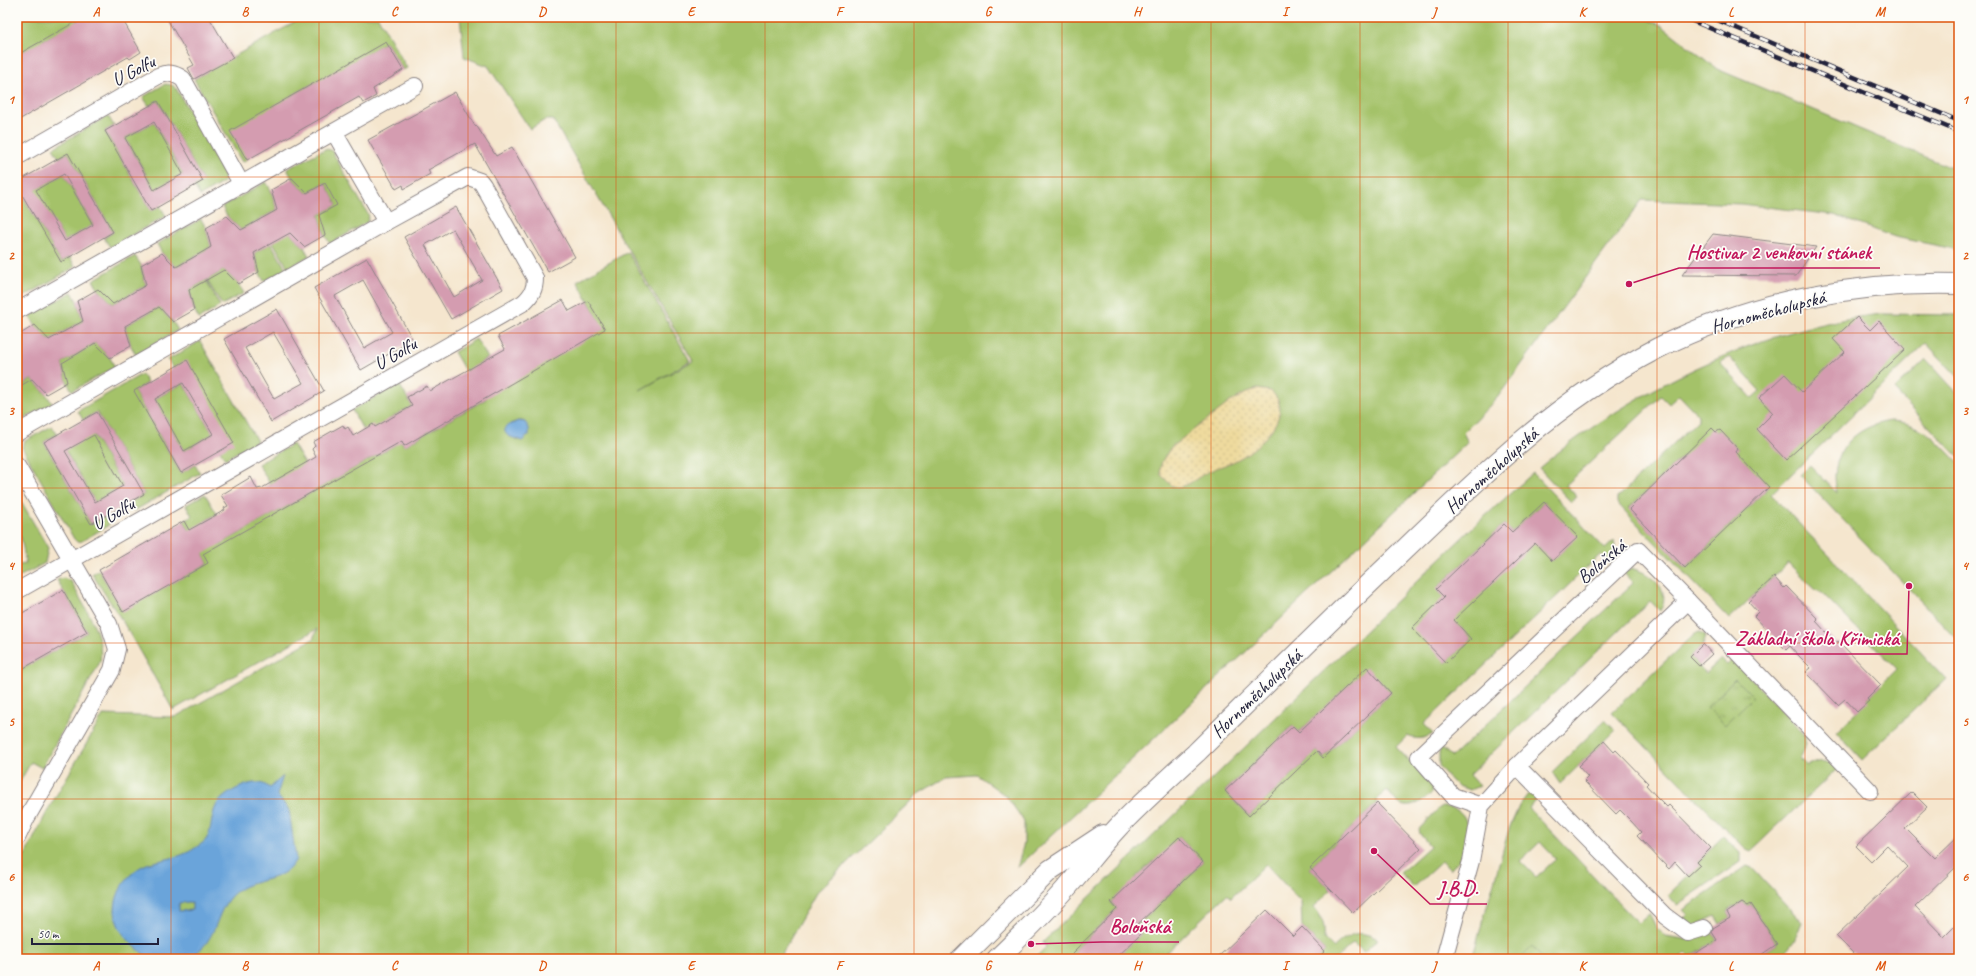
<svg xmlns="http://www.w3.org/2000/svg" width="1976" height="976" font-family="Caveat,sans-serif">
	<defs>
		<pattern id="sand-dots" width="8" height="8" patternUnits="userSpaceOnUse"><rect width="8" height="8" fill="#eeda9e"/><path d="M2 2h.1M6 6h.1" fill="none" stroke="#ccbb89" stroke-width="1.8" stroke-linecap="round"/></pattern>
		<pattern id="park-tufts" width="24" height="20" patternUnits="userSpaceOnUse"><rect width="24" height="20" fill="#a4c269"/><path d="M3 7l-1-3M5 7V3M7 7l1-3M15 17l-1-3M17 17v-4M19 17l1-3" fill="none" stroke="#8da65c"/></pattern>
	</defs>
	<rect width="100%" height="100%" fill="#fdfcf7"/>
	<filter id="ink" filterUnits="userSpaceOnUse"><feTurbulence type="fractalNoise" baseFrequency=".025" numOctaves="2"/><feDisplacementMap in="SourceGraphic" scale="8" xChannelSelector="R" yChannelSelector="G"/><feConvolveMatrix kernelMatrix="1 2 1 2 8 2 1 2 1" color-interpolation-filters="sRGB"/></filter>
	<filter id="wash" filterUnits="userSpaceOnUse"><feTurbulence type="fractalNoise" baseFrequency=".012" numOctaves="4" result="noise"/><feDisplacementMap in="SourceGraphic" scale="16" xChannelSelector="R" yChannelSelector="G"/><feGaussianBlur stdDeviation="0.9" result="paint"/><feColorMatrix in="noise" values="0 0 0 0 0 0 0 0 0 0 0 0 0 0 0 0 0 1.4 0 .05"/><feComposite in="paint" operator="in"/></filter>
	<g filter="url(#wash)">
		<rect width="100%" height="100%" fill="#f5e6ce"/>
		<g fill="#a4c269" stroke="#637252" fill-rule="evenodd">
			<polygon points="17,17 83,17 77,20 78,23 43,40 44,42 27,52 26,50 17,55"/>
			<polygon points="304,17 378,17 407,68 403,70 386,42 330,76 329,75 290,97 247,160 242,162 194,79"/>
			<path d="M 460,17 L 1641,17 L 1661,25 L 1717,69 L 1959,171 L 1959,250 L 1895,237 L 1834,215 L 1741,204 L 1642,200 L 1497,398 L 1463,433 L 1468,442 L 1017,868 L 1024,843 L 1024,821 L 1006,796 L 977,775 L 946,777 L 918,794 L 816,893 L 779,959 L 20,959 L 17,954 L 17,871 L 49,808 L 103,715 L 175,717 L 313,639 L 317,629 L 173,710 L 123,622 L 92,574 L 99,570 L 109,587 L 117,582 L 116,599 L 123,611 L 208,563 L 184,521 L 192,516 L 186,505 L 205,494 L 217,514 L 205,521 L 219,545 L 296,501 L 282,477 L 270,484 L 258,464 L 293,444 L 305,464 L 294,482 L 303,497 L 395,445 L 363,430 L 352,410 L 399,384 L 412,406 L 389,419 L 404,446 L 486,399 L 470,369 L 465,371 L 454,352 L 476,339 L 488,358 L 481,362 L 487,374 L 604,329 L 577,281 L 628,252 L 690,361 L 640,390 L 693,361 L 553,120 L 545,120 L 530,129 L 488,66 L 464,57 ZM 518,421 L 523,421 L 522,441 L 515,439 L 510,424 Z"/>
			<polygon points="165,84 172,85 176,88 225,176 224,182 200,196 194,186 203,181 158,101 149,106 143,97"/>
			<polygon points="108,116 114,126 105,131 151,211 160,206 166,216 110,247 104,238 113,232 68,153 59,158 53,148"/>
			<polygon points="154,122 183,174 155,190 125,138"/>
			<polygon points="325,149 331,150 333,153 369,216 367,222 330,244 325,235 319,215 337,205 325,183 307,193 292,178 287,169"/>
			<polygon points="64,174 93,225 65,241 35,190"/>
			<polygon points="266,182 271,190 277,210 241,230 227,216 222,207"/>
			<polygon points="17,186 61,262 70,257 75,267 20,299 17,293 17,288 23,284 17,273"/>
			<polygon points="201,219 206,228 211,247 176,267 162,253 157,244"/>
			<polygon points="289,232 304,247 309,256 288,268 273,242"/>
			<polygon points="271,243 286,269 264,281 259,272 254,253"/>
			<polygon points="135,256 141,265 146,285 113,304 98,289 93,280"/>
			<polygon points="224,270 238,284 244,293 222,305 207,280"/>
			<polygon points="206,280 220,306 199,319 194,310 189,290"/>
			<polygon points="72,292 77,301 83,321 49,340 35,325 30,316"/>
			<polygon points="159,307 173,322 178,330 136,355 131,346 125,326"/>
			<path d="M 1882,314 L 1959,315 L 1959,378 L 1926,343 L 1771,494 L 1946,679 L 1862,760 L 1836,732 L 1868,701 L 1867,699 L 1897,669 L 1822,593 L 1816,590 L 1788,563 L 1729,619 L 1617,503 L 1617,498 L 1698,420 L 1698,415 L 1679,395 L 1669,404 L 1661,396 L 1566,485 L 1577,497 L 1571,502 L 1539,468 C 1630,391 1762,326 1882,314 ZM 1729,357 L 1760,391 L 1752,398 L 1720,363 ZM 1719,430 L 1738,449 L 1735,452 L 1769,487 L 1685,568 L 1629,508 L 1681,458 Z"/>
			<polygon points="200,341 257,441 225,459 220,450 233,443 173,368 168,360"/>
			<polygon points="95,343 110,358 115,367 72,391 67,382 62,363"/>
			<polygon points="1926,359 1959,395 1959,458 1894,390"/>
			<polygon points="142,374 147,383 134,391 181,473 195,465 200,473 134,511 130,502 144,494 97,412 83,420 78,411"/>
			<polygon points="32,379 46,394 52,403 17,423 17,388"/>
			<polygon points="183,383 213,434 184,451 155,399"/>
			<path d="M 1891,421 C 1924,423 1938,442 1959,464 L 1959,641 L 1800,475 L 1810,465 L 1837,493 C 1836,487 1835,481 1835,475 C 1837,443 1862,425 1891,421 Z"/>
			<polygon points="52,426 57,434 44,442 91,524 104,517 109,525 82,541 77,542 74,539 22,447 25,441"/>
			<polygon points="93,434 123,486 95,502 65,450"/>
			<path d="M 1533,473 L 1605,549 L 1614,541 C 1616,550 1615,556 1610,563 L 1601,554 L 1424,724 L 1433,734 C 1423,739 1417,740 1407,736 L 1396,747 L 1433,786 L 1432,793 C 1423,800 1409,813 1397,802 C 1393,799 1390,793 1387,790 L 1376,801 L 1377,803 L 1310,868 L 1331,890 L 1314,907 C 1323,918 1325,925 1324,939 L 1333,948 C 1349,933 1358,929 1378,939 L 1364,952 L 1353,943 L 1336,959 L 1317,959 L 1325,951 L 1302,927 L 1301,902 L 1266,864 L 1231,898 L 1227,894 L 1160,959 L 1115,959 L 1141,934 L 1135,927 L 1203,862 L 1179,837 L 1155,863 L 1153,861 L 1136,877 L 1137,879 L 1111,902 L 1117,909 L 1075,950 L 1076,951 L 1068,959 L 1034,959 L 1046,947 L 1043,942 L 1472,528 ZM 1544,502 L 1577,537 L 1552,561 L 1539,547 L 1534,538 L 1449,619 L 1458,625 L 1471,639 L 1446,663 L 1444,597 L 1436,589 L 1504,524 L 1512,532 ZM 1367,668 L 1391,693 L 1324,757 L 1317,751 L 1249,816 L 1225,791 L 1267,750 L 1281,740 L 1279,739 L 1292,726 L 1299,732 Z"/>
			<polygon points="17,494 48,548 45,563 17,578 17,565 26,564 21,537 17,539"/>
			<path d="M 1632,569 C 1642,569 1660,582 1663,592 C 1665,600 1663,604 1660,611 L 1650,601 L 1469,775 L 1479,786 L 1470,790 L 1457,786 L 1439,767 L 1439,753 L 1441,747 L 1452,757 L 1633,583 L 1623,572 Z"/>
			<path d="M 63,578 L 71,581 C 83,606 105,634 100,662 L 42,768 L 31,762 L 17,787 L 17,672 L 87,632 L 57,580 Z"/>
			<path d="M 1700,632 L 1706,636 L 1703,644 L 1690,657 L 1706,673 L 1721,659 L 1727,665 L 1733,659 L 1804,734 C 1807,745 1805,750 1800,759 L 1807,766 C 1818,760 1829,759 1837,769 L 1751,851 L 1744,848 L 1612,712 L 1695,633 Z"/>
			<polygon points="1605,720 1615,730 1560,784 1552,772"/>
			<path d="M 1528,794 L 1537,798 L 1529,808 L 1638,923 L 1649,913 L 1656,927 L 1665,936 L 1691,940 L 1711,930 L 1717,940 L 1689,957 L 1687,953 L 1677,959 L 1472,959 L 1509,829 L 1519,806 ZM 1540,842 L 1556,859 L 1536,877 L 1520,861 Z"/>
			<path d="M 1444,807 C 1470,807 1471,833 1464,852 C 1461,859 1455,864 1450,870 L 1442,861 L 1414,887 L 1400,873 L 1430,846 L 1420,834 L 1419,829 L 1439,808 Z"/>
			<polygon points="1723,836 1740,853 1740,862 1677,905 1668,895 1699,865 1698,862"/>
			<polygon points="1747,866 1752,868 1802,922 1794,941 1780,959 1755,959 1777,944 1751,904 1748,906 1742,902 1727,911 1730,918 1720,924 1715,916 1693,927 1681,920 1688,915 1683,910"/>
		</g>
		<path fill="url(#sand-dots)" stroke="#887e6c" d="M 1257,389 L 1271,391 C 1296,413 1261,445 1242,457 C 1232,464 1219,466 1208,472 C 1197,477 1184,491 1172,486 L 1161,475 L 1160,469 L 1162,461 L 1171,447 L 1230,402 L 1250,391 Z"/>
		<g fill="url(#park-tufts)" stroke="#637252">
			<polygon points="1735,679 1753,697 1725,725 1707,707"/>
			<polygon points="1532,946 1544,959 1519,959"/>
		</g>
		<g fill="#6aa4da" stroke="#46638a" fill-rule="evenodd">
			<polygon points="518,421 525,422 529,428 529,435 522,441 508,436 505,432 505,427"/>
			<path d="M 283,776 L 277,795 L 289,810 L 296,859 C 285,883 256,877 237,891 C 217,905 219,932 201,949 C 197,952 191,958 186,959 C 177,961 161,961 152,959 C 148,958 143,954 140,951 C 127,940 116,929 115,911 C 115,890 130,869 150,863 C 168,858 182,858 198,846 C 201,844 205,842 207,838 C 212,828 211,816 216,806 C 221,795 247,781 259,783 C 263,783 267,786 270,788 ZM 189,902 L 192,903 L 192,910 L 179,911 L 179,903 Z"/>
		</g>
		<g id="blocks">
			<g fill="#d49cb0" fill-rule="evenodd">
				<polygon points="84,17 121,17 141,52 130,59 128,57 17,121 17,55"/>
				<polygon points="166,17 209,17 233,58 194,79 188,68 194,65"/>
				<polygon points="386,42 403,70 373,89 376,96 363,103 359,97 247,160 230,131"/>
				<polygon points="455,92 475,126 476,125 496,156 512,147 575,257 548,272 475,144 428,170 430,174 404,189 403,185 396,189 368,140"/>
				<path d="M 158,101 L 203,181 L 151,211 L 105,131 ZM 154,122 L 183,174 L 154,190 L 125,138 Z"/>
				<path d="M 68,153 L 113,232 L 61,262 L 17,186 L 17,182 ZM 64,174 L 93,225 L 65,241 L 36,190 Z"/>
				<polygon points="292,178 307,193 325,183 337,205 319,215 325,235 304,247 290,233 254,253 259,272 238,284 224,270 189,290 194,310 173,322 159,307 125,326 131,346 110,358 95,343 79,353 62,363 67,382 46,394 32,379 17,388 17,358 19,357 17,336 35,325 49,340 83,321 77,301 98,289 113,304 146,285 141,265 162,253 176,267 194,257 211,247 206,228 227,216 241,230 277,210 271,190"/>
				<path d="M 456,207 L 503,289 L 451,319 L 404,237 ZM 453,229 L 482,280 L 454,297 L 425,245 Z"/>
				<polygon points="1713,234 1816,247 1796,276 1682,275"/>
				<path d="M 367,258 L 413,340 L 361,370 L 314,288 ZM 363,280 L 392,332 L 364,348 L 335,296 Z"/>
				<polygon points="563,300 569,311 588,301 605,329 404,446 402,441 203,554 208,563 123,612 99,570 184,521 189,530 225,510 224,508 228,506 221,495 251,477 257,489 262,488 316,457 312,449 315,446 313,442 343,425 345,429 348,427 353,436 373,424 375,427 412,406 407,397 427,386 430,391 505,349 498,336"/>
				<path d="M 277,309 L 324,391 L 271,422 L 224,339 ZM 273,332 L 303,383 L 274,399 L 245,348 Z"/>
				<polygon points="1857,317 1870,330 1879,321 1905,350 1786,460 1757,429 1773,413 1759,398 1785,374 1802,392 1845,352 1833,339"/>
				<path d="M 187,360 L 234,443 L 181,473 L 134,391 ZM 183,383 L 213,434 L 184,451 L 155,399 Z"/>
				<path d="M 97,412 L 144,494 L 91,524 L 44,442 ZM 94,435 L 123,486 L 95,502 L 65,451 Z"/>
				<polygon points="1712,428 1716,432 1720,430 1738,449 1736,452 1769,487 1685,568 1629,509"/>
				<polygon points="1544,502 1578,537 1552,561 1535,543 1454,620 1471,639 1446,663 1412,628 1444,597 1436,589 1504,524 1512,532"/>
				<polygon points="1774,577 1784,588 1786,586 1818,619 1816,621 1836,643 1838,641 1881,685 1867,699 1869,701 1857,712 1845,699 1838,705 1806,672 1811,668 1800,657 1790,646 1786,650 1754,616 1758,612 1748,601"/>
				<polygon points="63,590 87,632 17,672 17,616"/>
				<polygon points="1703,644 1712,654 1699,666 1690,657"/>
				<polygon points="1367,667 1391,693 1323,758 1317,751 1249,816 1225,791 1293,726 1299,732"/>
				<polygon points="1604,741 1614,752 1616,750 1648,783 1646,785 1656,796 1667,807 1669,805 1711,848 1697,862 1700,865 1688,876 1675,862 1669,869 1637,836 1641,832 1631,821 1620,810 1616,814 1584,781 1588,777 1578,766"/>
				<polygon points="1912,792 1927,807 1905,828 1935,858 1959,835 1959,864 1915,907 1944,937 1959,922 1959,959 1859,959 1836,936 1908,867 1887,845 1871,861 1856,846"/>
				<polygon points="1377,803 1421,848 1353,913 1310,868"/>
				<polygon points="1179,837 1203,862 1135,927 1141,934 1115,959 1068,959 1076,951 1075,950 1117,909 1111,902"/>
				<polygon points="1742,902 1748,906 1751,904 1777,944 1755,959 1686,959 1717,940 1712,932 1713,928 1730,918 1727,912"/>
				<polygon points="1267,910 1293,936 1302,927 1325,951 1317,959 1216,959"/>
			</g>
		</g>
	</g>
	<g filter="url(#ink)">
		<use href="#blocks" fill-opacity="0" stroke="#8c8484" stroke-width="1"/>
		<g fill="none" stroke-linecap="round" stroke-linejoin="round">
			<g stroke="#8c8484" stroke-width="18">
				<g id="minor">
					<polyline points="334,132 386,222"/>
					<path d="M 17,157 L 158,76 C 168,72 174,73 183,79 L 242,185"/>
					<polyline points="17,311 415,86"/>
					<path d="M 17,433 L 386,222 L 468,177 L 480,181 L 483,185 L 535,278 C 535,289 532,295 523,303 L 17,591"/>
					<polyline points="17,466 109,624 117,649 112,670 26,819 17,838"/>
					<polyline points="1688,601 1870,791"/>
					<polyline points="1517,766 1665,916 1688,933 1704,928"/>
					<polyline points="1444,959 1471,861 1481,806 1517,766 1688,601 1638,550 1419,757 1453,796 1481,806"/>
				</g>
			</g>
			<g stroke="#8c8484" stroke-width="22">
				<g id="tertiary">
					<polyline points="961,959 1050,870 1103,835"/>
					<path d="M 997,959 C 1022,935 1047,911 1069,885 C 1088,863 1105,840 1125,820 C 1148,797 1172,775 1196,753 C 1257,693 1317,633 1379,574 C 1426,529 1472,483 1522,441 C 1563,406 1610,373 1658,348 C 1749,302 1857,281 1959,284"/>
				</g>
			</g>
			<use href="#minor" stroke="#fff" stroke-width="16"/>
			<use href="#tertiary" stroke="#fff" stroke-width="20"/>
			<g stroke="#22223b" stroke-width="4.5">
				<g id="rail">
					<polyline points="1683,17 1959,132"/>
					<polyline points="1710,17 1959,121"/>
				</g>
			</g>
			<use href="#rail" stroke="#fdfcf7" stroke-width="3" stroke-dasharray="9" stroke-linecap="butt"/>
		</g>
	</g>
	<path fill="none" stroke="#de560e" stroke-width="1" stroke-opacity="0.55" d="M 171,17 L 171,959M 319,17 L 319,959M 468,17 L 468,959M 616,17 L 616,959M 765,17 L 765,959M 914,17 L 914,959M 1062,17 L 1062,959M 1211,17 L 1211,959M 1360,17 L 1360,959M 1508,17 L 1508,959M 1657,17 L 1657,959M 1805,17 L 1805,959M 17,177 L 1959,177M 17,333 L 1959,333M 17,488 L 1959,488M 17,643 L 1959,643M 17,799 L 1959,799"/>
	<g text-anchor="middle" stroke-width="3.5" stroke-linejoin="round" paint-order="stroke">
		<g font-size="19" fill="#22223b" stroke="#fdfcf7">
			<text transform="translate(133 70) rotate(-27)" y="7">U Golfu</text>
			<text transform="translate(1768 311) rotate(-15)" y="7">Hornoměcholupská</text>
			<text transform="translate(395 353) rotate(-30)" y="7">U Golfu</text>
			<text transform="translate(1491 470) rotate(-42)" y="7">Hornoměcholupská</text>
			<text transform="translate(113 513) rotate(-30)" y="7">U Golfu</text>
			<text transform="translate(1601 561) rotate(-40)" y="7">Boloňská</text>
			<text transform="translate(1256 693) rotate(-44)" y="7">Hornoměcholupská</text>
		</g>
	</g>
	<path fill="none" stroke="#c2185b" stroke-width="1.5" d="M1629 284L1679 268H1880M1909 586L1907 654H1727M1374 851L1430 904H1487M1031 944L1102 942H1179"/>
	<g fill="#c2185b" stroke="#fdfcf7" stroke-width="1.5">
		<circle cx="1629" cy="284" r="4"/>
		<circle cx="1909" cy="586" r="4"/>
		<circle cx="1374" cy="851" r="4"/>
		<circle cx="1031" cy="944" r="4"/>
	</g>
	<g font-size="20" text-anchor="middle" font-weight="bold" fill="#c2185b" stroke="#fdfcf7" stroke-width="3.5" stroke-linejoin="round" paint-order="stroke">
		<text x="1779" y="259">Hostivar 2 venkovní stánek</text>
		<text x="1817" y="645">Základní škola Křimická</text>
		<text x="1458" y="895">J.B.D.</text>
		<text x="1140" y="933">Boloňská</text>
	</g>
	<rect width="1976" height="976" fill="none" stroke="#fdfcf7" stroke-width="44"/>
	<path d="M32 938v6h126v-6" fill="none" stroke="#22223b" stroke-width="2"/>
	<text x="38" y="938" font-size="12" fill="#22223b" stroke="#fdfcf7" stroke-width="3" paint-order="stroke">50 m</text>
	<rect x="22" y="22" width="1932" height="932" fill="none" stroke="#de560e" stroke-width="1.5"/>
	<g font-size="13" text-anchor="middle" font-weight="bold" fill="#de560e">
		<text x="96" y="16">A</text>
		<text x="245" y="16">B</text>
		<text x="394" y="16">C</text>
		<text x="542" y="16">D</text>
		<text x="691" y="16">E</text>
		<text x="839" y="16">F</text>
		<text x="988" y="16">G</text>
		<text x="1137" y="16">H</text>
		<text x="1285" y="16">I</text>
		<text x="1434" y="16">J</text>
		<text x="1582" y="16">K</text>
		<text x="1731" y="16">L</text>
		<text x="1880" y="16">M</text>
		<text x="11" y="104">1</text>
		<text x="1965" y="104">1</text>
		<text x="11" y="260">2</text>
		<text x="1965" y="260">2</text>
		<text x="11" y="415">3</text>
		<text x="1965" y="415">3</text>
		<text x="11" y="570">4</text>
		<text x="1965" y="570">4</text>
		<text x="11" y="726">5</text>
		<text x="1965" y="726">5</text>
		<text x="11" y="881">6</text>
		<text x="1965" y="881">6</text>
		<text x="96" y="970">A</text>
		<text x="245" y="970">B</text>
		<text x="394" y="970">C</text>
		<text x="542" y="970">D</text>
		<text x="691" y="970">E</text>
		<text x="839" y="970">F</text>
		<text x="988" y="970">G</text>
		<text x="1137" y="970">H</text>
		<text x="1285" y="970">I</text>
		<text x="1434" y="970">J</text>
		<text x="1582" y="970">K</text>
		<text x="1731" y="970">L</text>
		<text x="1880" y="970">M</text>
	</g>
</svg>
